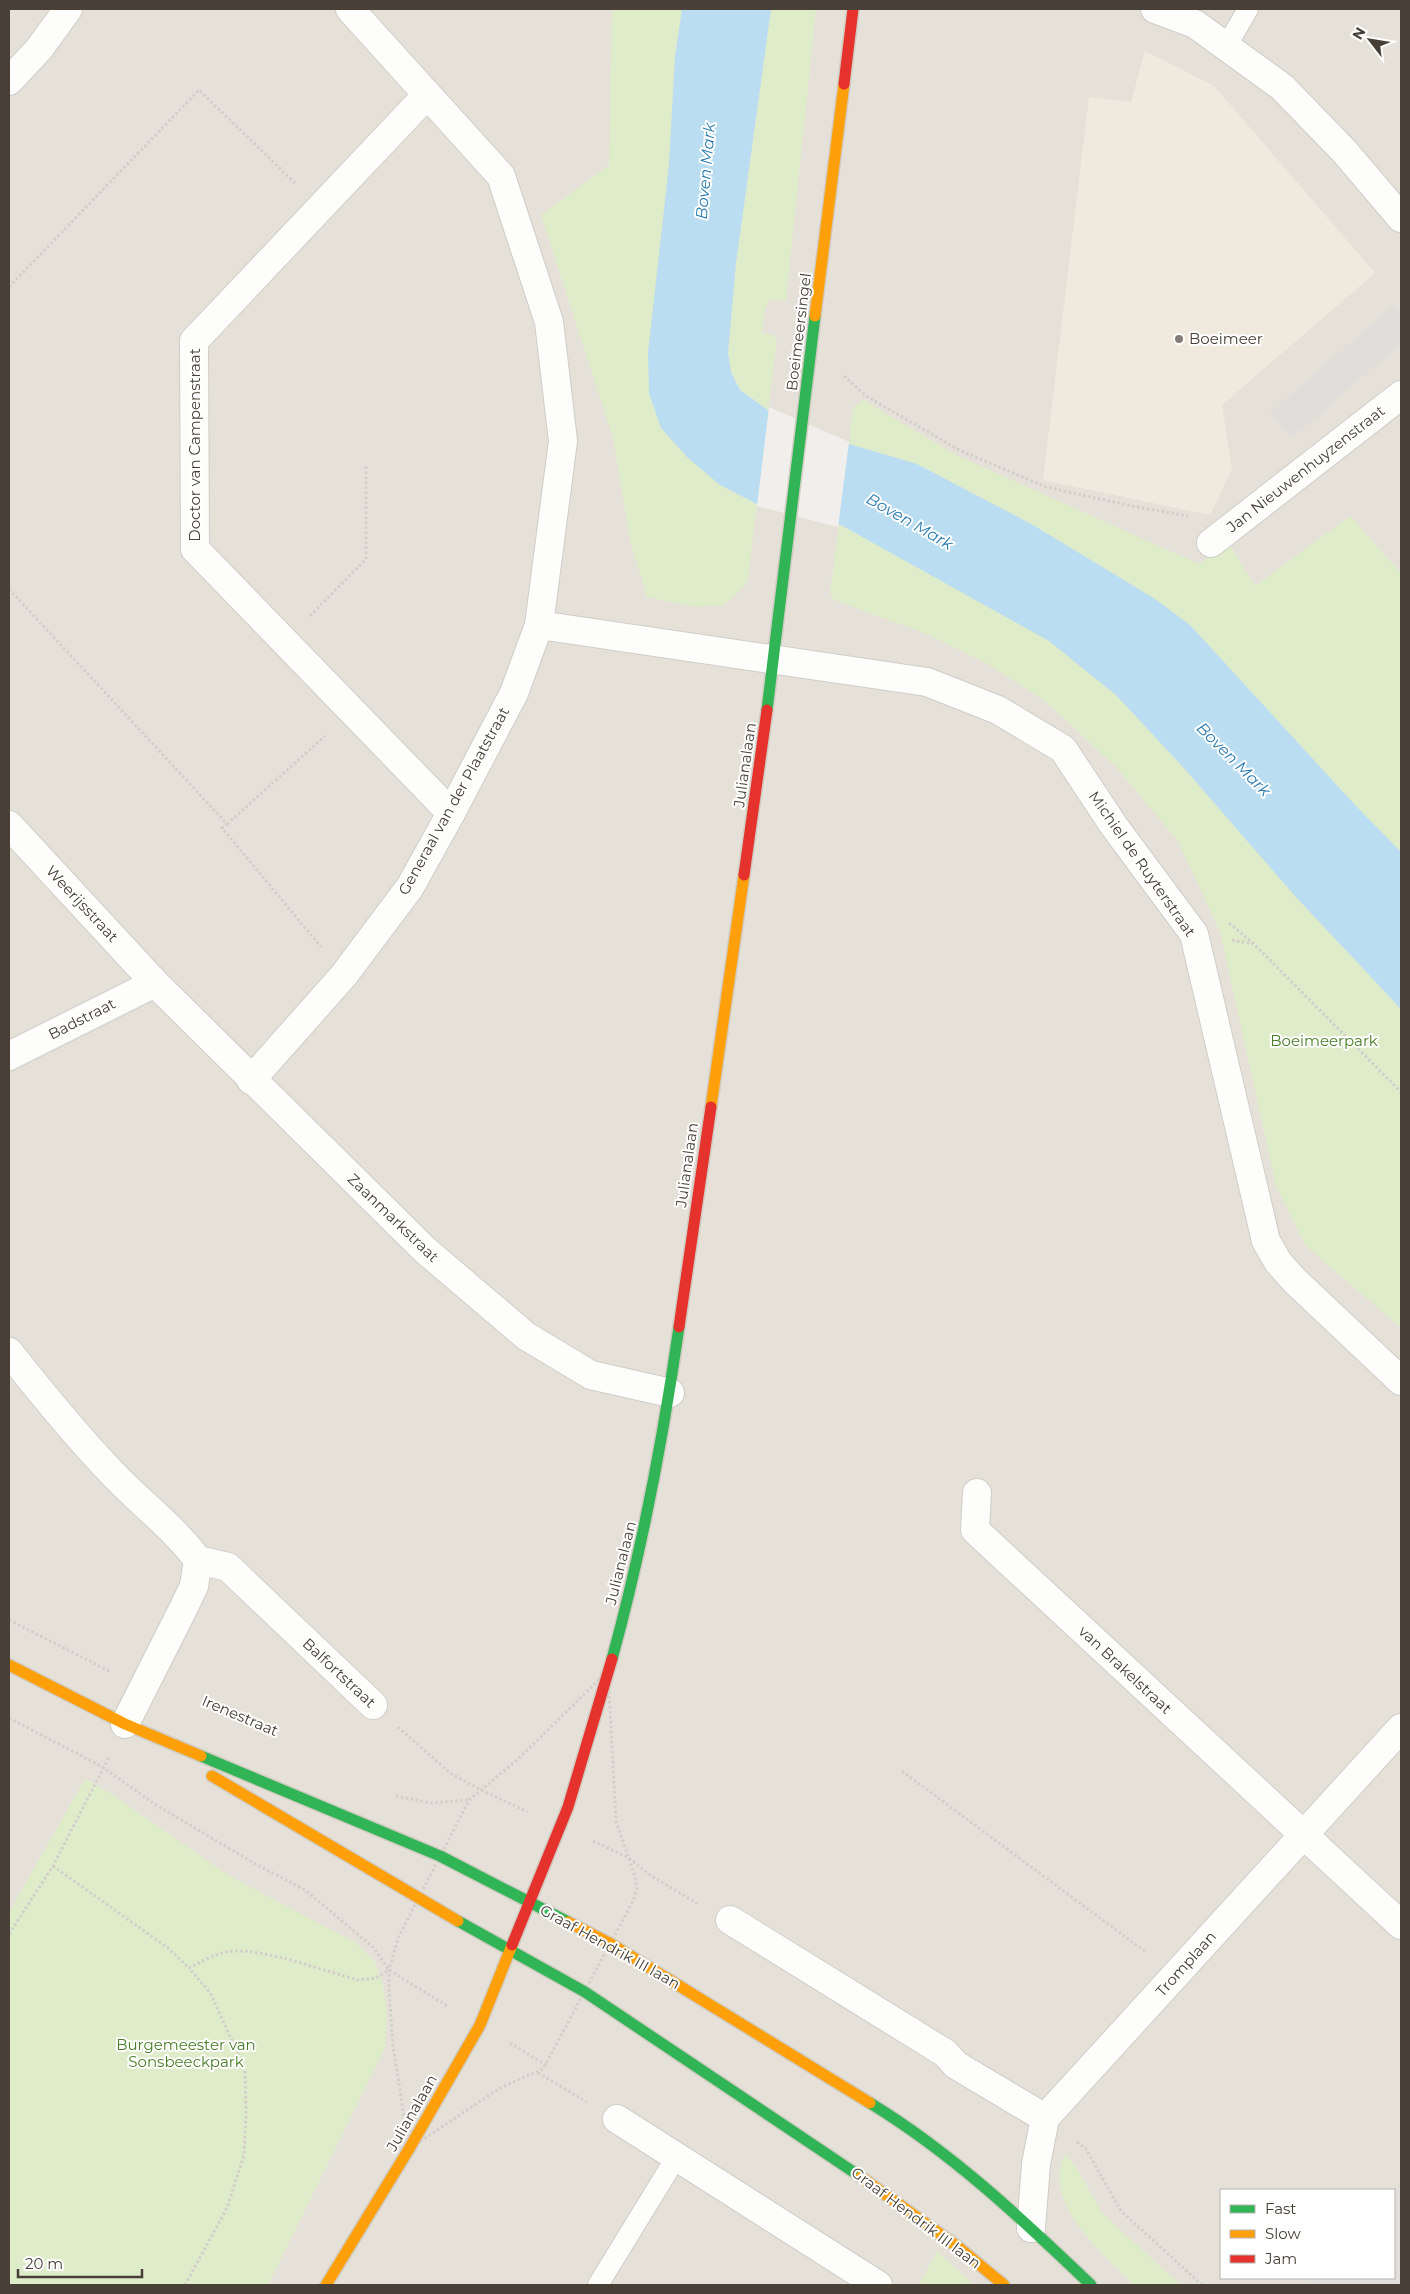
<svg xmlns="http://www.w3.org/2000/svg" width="1410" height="2294" font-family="Montserrat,sans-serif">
	<rect width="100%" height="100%" fill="#f1efeb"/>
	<path fill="#e6e1d8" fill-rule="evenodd" d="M 9,9 L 1401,9 L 1401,2285 L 9,2285 ZM 1221,2190 L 1394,2190 L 1394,2278 L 1221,2278 Z"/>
	<polygon fill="#efeadd" points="1145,51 1214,86 1375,273 1222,405 1232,469 1210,515 1043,480 1089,97 1131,102"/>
	<g fill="#dfecca">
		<polygon points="612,9 682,9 675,57 669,165 648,353 661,428 688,458 720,485 757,504 748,579 745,586 724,605 695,607 647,597 630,540 613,438 541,215 609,165"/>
		<polygon points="771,9 816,9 786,301 770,299 765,310 762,333 773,335 777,341 768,410 740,390 731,372 728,353 736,263"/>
		<polygon points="863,400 956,455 1199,564 1228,542 1255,586 1350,516 1401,573 1401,852 1356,806 1190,625 1155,599 1033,525 917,464 849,444 853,408"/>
		<polygon points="839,524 1049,641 1116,695 1183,767 1295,896 1401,1009 1401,1328 1305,1245 1276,1186 1220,932 1178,841 1116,767 1046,702 988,664 927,634 834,600 830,593"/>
		<polygon points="85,1779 110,1793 228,1875 356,1943 375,1962 383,1986 387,2014 385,2048 268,2285 9,2285 9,1912"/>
		<path d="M 1065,2154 L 1075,2165 L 1102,2213 L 1181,2285 L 1134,2285 C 1104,2255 1040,2202 1065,2154 Z"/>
		<polygon points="937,2251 974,2285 919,2285"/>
	</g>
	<g fill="#e0deda">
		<polygon points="1393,306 1401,316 1401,343 1292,438 1269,413"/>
		<polygon points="1401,2182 1401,2285 1308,2285 1314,2278 1394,2278 1394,2190"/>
	</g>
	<polygon fill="#baddf1" points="682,9 771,9 736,263 728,353 731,372 740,390 768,410 849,444 917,464 1033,525 1155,599 1190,625 1356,806 1401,852 1401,1009 1295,896 1183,767 1116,695 1049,641 839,524 757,504 720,485 688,458 661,428 649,393 648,353 669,165 675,57"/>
	<polygon fill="#f1efeb" points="769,407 849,442 838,527 757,506"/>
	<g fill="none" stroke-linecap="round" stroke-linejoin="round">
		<g stroke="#cfcdc8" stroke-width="22">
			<g id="lane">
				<polyline points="1226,47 1248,9"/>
				<polyline points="598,2285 677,2156"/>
			</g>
		</g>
		<g stroke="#cfcdc8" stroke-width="30">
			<g id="street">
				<polyline points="350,9 501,176 549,322 563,441 539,625 927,682 998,710 1063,749 1114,826 1194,934 1266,1241 1278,1262 1294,1280 1401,1381"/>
				<polyline points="1155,9 1195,24 1282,87 1345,152 1401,218"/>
				<polyline points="9,81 39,49 68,9"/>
				<polyline points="427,95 194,341 195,549 451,813"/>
				<polyline points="1211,543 1401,395"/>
				<polyline points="9,825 155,983 425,1250 526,1336 591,1375 670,1393"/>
				<polyline points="9,1056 155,983"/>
				<polyline points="251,1080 344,975 410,887 451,813 514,693 539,625"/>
				<path d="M 9,1352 C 43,1395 77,1437 115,1476 C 143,1505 174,1528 198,1560 L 194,1586 L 183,1609 L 125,1724"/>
				<polyline points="977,1493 975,1530 1401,1925"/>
				<polyline points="198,1560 228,1567 373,1705"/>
				<polyline points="730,1920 945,2053 956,2065 1045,2118"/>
				<polyline points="617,2119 878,2285"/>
				<polyline points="1031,2228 1036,2164 1045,2118 1401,1728"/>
			</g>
		</g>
		<g stroke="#d1ccc2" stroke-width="14">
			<g id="fast">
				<polyline points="767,710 815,316"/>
				<path d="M 612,1659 C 642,1550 663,1439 679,1327"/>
				<polyline points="201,1756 440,1856 568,1922"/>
				<polyline points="458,1921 585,1992 861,2177"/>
				<path d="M 870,2103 C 952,2153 1022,2219 1091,2285"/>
			</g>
		</g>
		<g stroke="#d1ccc2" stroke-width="14">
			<g id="slow">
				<polyline points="815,316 844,84"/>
				<polyline points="711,1107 744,875"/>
				<polyline points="9,1665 125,1724 201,1756"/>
				<polyline points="212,1776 458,1921"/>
				<polyline points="568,1922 611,1944 870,2103"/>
				<polyline points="861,2177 958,2247 1004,2285"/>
				<polyline points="326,2285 409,2149 480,2025 512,1945"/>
			</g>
		</g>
		<g stroke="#d1ccc2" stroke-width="14">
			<g id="jam">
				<polyline points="844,84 853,9"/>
				<polyline points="744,875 767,710"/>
				<polyline points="679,1327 711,1107"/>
				<polyline points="512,1945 568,1807 612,1659"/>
			</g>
		</g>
		<g stroke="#d2cfcb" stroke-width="3" stroke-dasharray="2.5 2.5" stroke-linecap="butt">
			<polyline points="9,287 199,90 295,183"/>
			<polyline points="844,376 866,396 959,450 1046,487 1132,506 1188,516"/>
			<polyline points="9,589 227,824 222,828 321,947"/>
			<polyline points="310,616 366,559 366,464"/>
			<polyline points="227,824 325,736"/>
			<polyline points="1229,923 1254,944 1401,1092"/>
			<polyline points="1232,940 1253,944"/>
			<polyline points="9,1620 111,1672"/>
			<polygon points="608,1671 616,1821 635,1877 637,1889 633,1901 543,2069 500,2088 409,2149 393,2045 389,1990 389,1970 398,1938 469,1800 517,1760"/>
			<polyline points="9,1718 101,1766 156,1805 254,1863 305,1890 373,1947 389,1970 449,2007"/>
			<polyline points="398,1727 450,1773 481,1790 528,1812"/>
			<polyline points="902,1771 1147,1953"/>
			<polyline points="396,1796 430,1803 469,1800"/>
			<polyline points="593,1841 629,1858 650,1875 698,1904"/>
			<path d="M 53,1866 L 168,1948 L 189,1968 C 203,1961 217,1952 233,1951 C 265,1949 325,1971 358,1980 L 376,1978 L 389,1970"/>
			<polyline points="9,1934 53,1866 109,1757"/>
			<polyline points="510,2043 546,2065"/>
			<polyline points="538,2073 587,2102"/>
			<polyline points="1077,2142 1086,2149 1121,2211 1202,2285"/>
			<polyline points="185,2285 227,2208 244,2155 246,2113 245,2070 211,1994 189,1968"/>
		</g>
		<use href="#lane" stroke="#fdfdfc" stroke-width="20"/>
		<use href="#street" stroke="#fdfdfc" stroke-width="28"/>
		<use href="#fast" stroke="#30b455" stroke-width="11"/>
		<use href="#slow" stroke="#ff9f0a" stroke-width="11"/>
		<use href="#jam" stroke="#e5322d" stroke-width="11"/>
	</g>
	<circle fill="#837d75" stroke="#fff" stroke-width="2" cx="1179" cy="339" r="5"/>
	<g text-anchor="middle" stroke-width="4" stroke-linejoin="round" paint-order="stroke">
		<g font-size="15" fill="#484036" stroke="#fff">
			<text transform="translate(799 332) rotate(-83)" y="5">Boeimeersingel</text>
			<text transform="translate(195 445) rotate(-90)" y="5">Doctor van Campenstraat</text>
			<text transform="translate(1306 469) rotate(-38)" y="5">Jan Nieuwenhuyzenstraat</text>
			<text transform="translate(745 765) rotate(-82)" y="5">Julianalaan</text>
			<text transform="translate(454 801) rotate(-61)" y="5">Generaal van der Plaatstraat</text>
			<text transform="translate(1142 864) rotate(55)" y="5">Michiel de Ruyterstraat</text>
			<text transform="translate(82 904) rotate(47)" y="5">Weerijsstraat</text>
			<text transform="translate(82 1019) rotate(-27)" y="5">Badstraat</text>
			<text transform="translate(687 1165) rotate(-82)" y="5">Julianalaan</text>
			<text transform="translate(393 1218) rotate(44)" y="5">Zaanmarkstraat</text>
			<text transform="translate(621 1563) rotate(-76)" y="5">Julianalaan</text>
			<text transform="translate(1125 1670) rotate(43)" y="5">van Brakelstraat</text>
			<text transform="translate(339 1673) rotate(43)" y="5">Balfortstraat</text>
			<text transform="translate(240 1716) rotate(23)" y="5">Irenestraat</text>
			<text transform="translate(610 1947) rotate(29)" y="5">Graaf Hendrik III laan</text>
			<text transform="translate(1186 1964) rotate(-48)" y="5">Tromplaan</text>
			<text transform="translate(412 2113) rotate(-60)" y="5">Julianalaan</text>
			<text transform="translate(916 2218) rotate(37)" y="5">Graaf Hendrik III laan</text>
		</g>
		<g font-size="15" fill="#484036" stroke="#fff" text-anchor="start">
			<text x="1189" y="344">Boeimeer</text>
		</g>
		<g font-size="15" fill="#4a7d27" stroke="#fff">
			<text x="1324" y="1046">Boeimeerpark</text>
			<text x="186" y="2050">Burgemeester van<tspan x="186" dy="17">Sonsbeeckpark</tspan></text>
		</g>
		<g font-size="16" font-style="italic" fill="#2a7bb0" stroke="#fff">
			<text transform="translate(705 171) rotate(-85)" y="6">Boven Mark</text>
			<text transform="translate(910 521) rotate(30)" y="6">Boven Mark</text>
			<text transform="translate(1234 759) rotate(45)" y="6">Boven Mark</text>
		</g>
	</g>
	<rect width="1410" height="2294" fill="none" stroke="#484036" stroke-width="20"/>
	<rect x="1220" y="2189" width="175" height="90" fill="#ffffff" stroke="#b6b3af"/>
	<rect x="1230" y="2205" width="25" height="8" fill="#30b455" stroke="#b6b3af"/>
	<text x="1265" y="2214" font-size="15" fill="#484036">Fast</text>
	<rect x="1230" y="2230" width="25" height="8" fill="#ff9f0a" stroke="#b6b3af"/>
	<text x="1265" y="2239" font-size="15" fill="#484036">Slow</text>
	<rect x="1230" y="2255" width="25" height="8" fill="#e5322d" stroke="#b6b3af"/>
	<text x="1265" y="2264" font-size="15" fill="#484036">Jam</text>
	<g transform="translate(1370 40) rotate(301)" stroke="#ffffff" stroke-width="4" paint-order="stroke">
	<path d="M0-4L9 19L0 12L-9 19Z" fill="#484036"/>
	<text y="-8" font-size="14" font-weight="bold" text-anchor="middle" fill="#484036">N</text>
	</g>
	<path d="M18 2269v8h124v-8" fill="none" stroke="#484036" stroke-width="2.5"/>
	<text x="25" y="2269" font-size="15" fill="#484036" stroke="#ffffff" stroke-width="4" paint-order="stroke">20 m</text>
</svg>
